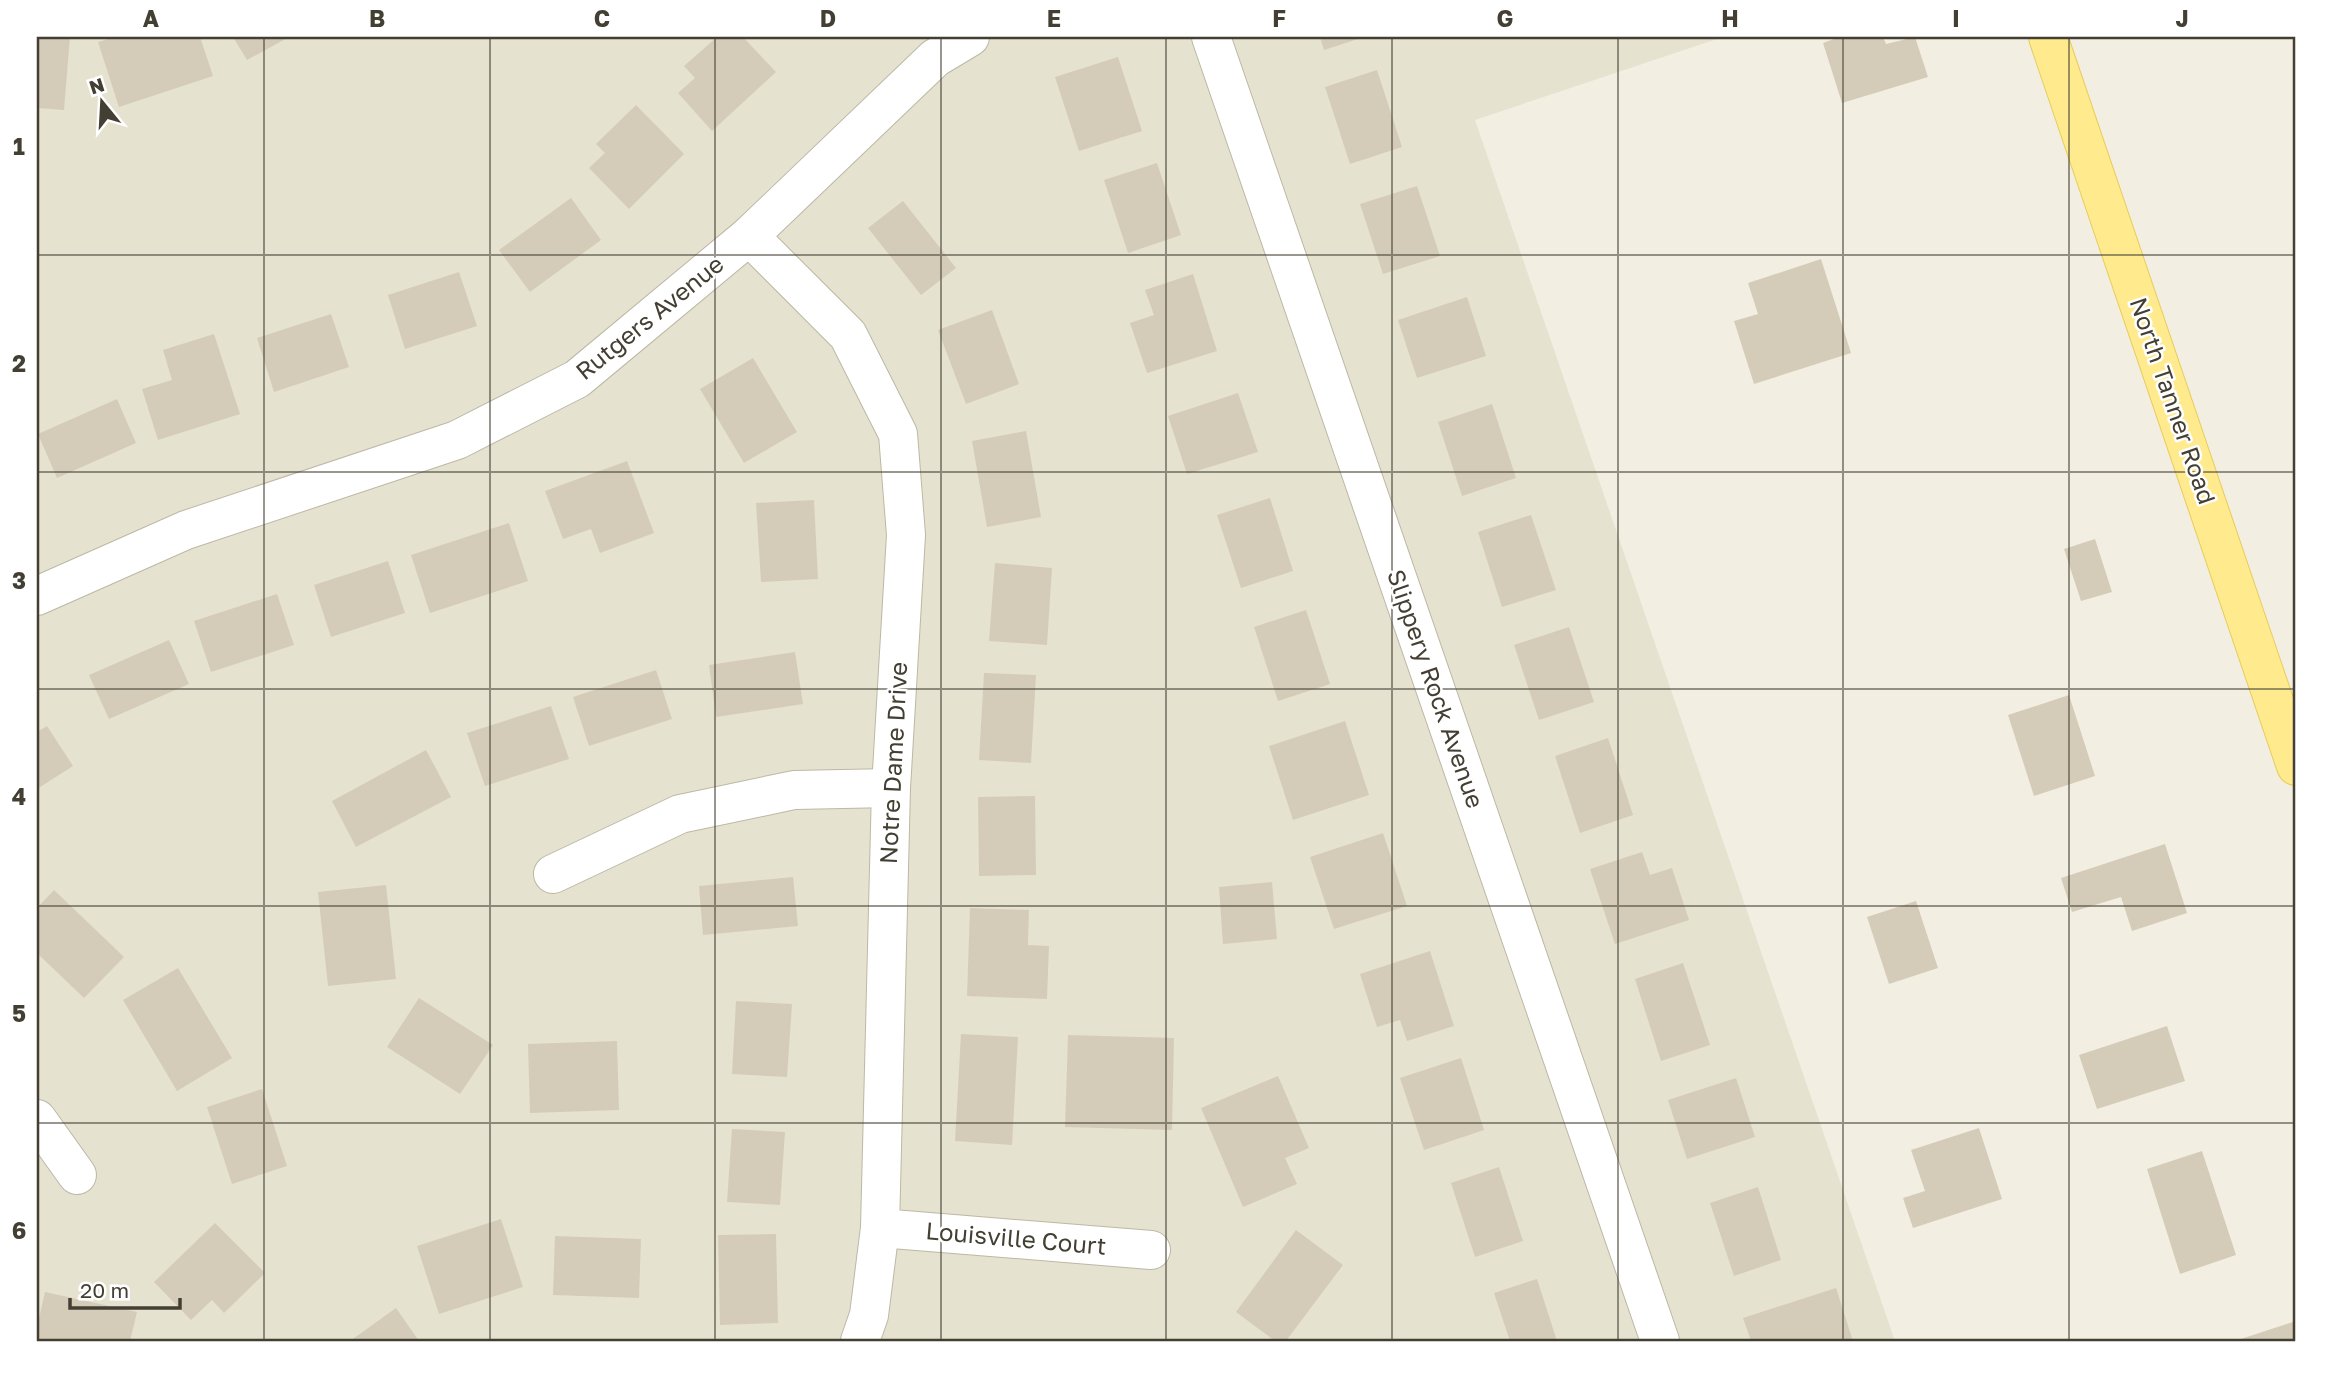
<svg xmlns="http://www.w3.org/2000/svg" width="2333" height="1378" font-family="'Golos Text',sans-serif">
	<rect width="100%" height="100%" fill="#f2efe2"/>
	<polygon fill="#e6e2d0" points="37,37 1723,37 1475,120 1895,1341 37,1341"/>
	<g fill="#d4ccb8">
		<polygon points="37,37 70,37 64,110 37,108"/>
		<polygon points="115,37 200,37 213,76 119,107 98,42"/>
		<polygon points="233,37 289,37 247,60"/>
		<polygon points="717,37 743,37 776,72 712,131 678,93 695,78 684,66"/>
		<polygon points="1320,37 1364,37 1324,50"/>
		<polygon points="1833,37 1883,37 1886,44 1915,37 1928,77 1842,103 1823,43 1834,39"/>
		<polygon points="1118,57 1142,131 1079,151 1055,77"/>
		<polygon points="1377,70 1402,147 1350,164 1325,87"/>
		<polygon points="636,105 684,154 629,209 589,168 605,153 596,144"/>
		<polygon points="1157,163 1181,235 1128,253 1104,180"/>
		<polygon points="1417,186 1440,256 1383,274 1360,204"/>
		<polygon points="571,198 601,240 530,292 499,250"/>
		<polygon points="903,201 956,268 921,295 868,228"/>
		<polygon points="1821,259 1851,353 1754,384 1734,321 1758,314 1748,283"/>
		<polygon points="459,272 477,326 405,349 388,295"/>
		<polygon points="1193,274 1217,351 1147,373 1130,323 1154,315 1145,290"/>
		<polygon points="1467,297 1486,356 1417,378 1398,320"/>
		<polygon points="992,310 1019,384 966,404 938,330"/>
		<polygon points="331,314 349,367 274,392 257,338"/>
		<polygon points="214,334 240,414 158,440 142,389 172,380 163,350"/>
		<polygon points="753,358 797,432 744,463 700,389"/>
		<polygon points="1238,393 1258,452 1187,474 1168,416"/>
		<polygon points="117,399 136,443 57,478 38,434"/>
		<polygon points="1492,404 1516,478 1462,496 1438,422"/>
		<polygon points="1026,431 1041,517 987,527 972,441"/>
		<polygon points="627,461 654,533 600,553 591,529 563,539 545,491"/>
		<polygon points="1270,498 1293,571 1241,588 1217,515"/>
		<polygon points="814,500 818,579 761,582 756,503"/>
		<polygon points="1531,515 1556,590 1502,607 1478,532"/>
		<polygon points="509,523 528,581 430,613 411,555"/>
		<polygon points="2095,539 2112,592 2081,601 2064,549"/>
		<polygon points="388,561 405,613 331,637 314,585"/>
		<polygon points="995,563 1052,568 1047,645 989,641"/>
		<polygon points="277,594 294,645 211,672 194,621"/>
		<polygon points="1306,610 1330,684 1278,701 1254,627"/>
		<polygon points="1569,627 1594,702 1539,720 1514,645"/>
		<polygon points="169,640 189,684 109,719 89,675"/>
		<polygon points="795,652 803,704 716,717 709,665"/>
		<polygon points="656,670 672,719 589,746 573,697"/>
		<polygon points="984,673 1036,675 1031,763 979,760"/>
		<polygon points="2069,695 2095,776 2034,796 2008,715"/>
		<polygon points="551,706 569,759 485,786 467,733"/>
		<polygon points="1345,721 1369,795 1293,820 1269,746"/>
		<polygon points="47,726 73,766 37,789 37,732"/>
		<polygon points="1608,738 1633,815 1580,833 1555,756"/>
		<polygon points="426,750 451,797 356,847 332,801"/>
		<polygon points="1035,796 1036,875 979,876 978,797"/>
		<polygon points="1383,833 1407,906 1334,929 1310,857"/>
		<polygon points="2165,844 2187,913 2132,931 2121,897 2072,912 2061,878"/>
		<polygon points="1642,852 1650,875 1672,868 1689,920 1615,944 1590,869"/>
		<polygon points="793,877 798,926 703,935 699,886"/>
		<polygon points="1272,882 1277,939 1223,944 1219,887"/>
		<polygon points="386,885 396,979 328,986 318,892"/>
		<polygon points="54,890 124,957 84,998 37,953 37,908"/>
		<polygon points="1916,901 1938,968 1889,984 1867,917"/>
		<polygon points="970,908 1029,910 1028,945 1049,946 1047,999 967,996"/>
		<polygon points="1430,951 1454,1026 1407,1041 1400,1020 1377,1027 1360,974"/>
		<polygon points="1683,963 1710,1045 1661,1061 1635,979"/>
		<polygon points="178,968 232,1058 177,1091 123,1000"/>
		<polygon points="419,998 493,1045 460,1094 387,1047"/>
		<polygon points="736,1001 792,1004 787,1077 732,1074"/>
		<polygon points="2167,1026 2185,1081 2097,1109 2079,1055"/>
		<polygon points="961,1034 1018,1037 1012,1145 955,1141"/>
		<polygon points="1068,1035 1174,1038 1172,1130 1065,1127"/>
		<polygon points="617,1041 619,1110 530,1113 528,1044"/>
		<polygon points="1461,1058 1484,1130 1424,1150 1400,1078"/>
		<polygon points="1278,1076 1309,1148 1285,1158 1297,1184 1243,1207 1201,1108"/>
		<polygon points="1736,1078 1755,1137 1687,1159 1668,1100"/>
		<polygon points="262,1089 287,1166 232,1184 207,1107"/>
		<polygon points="1979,1128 2002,1199 1913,1228 1903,1198 1925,1191 1911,1150"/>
		<polygon points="732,1129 785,1132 780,1205 727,1202"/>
		<polygon points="2202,1151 2236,1255 2180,1274 2147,1169"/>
		<polygon points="1499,1167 1523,1241 1475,1257 1451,1183"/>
		<polygon points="1758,1187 1781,1260 1734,1276 1710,1203"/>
		<polygon points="501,1219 523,1287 439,1314 417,1246"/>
		<polygon points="215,1223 265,1273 224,1313 212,1300 191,1320 154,1282"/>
		<polygon points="1296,1230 1343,1265 1286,1341 1275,1341 1236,1312"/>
		<polygon points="776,1234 778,1323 720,1325 718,1235"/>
		<polygon points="555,1236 641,1239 639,1298 553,1295"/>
		<polygon points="1537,1279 1557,1341 1510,1341 1494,1293"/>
		<polygon points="1836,1288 1853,1341 1751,1341 1743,1318"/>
		<polygon points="45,1292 137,1312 130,1341 37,1341 37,1327"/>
		<polygon points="396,1308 419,1341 350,1341"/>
		<polygon points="2296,1321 2296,1341 2235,1341"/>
	</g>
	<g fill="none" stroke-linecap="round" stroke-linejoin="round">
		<g stroke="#bdb8a5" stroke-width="40">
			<g id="minor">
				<polyline points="1211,37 1660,1341"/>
				<polyline points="749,236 848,335 898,434 906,535 891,788 880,1228 869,1315 860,1341"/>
				<polyline points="37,596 186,530 457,440 577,379 749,236 935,58 970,37"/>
				<polyline points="553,874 680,814 794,790 891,788"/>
				<polyline points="37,1119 77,1175"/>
				<polyline points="880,1228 1151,1250"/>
			</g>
		</g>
		<g stroke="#e7cc5c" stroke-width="40">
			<polyline id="major" points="2048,37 2296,766"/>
		</g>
		<use href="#minor" stroke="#fff" stroke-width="38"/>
		<use href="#major" stroke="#ffeb8e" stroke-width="38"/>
	</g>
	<path fill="none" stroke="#443f33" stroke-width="2" stroke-opacity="0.55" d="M 264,37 L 264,1341M 490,37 L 490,1341M 715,37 L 715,1341M 941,37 L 941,1341M 1166,37 L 1166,1341M 1392,37 L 1392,1341M 1618,37 L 1618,1341M 1843,37 L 1843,1341M 2069,37 L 2069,1341M 37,255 L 2296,255M 37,472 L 2296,472M 37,689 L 2296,689M 37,906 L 2296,906M 37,1123 L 2296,1123"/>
	<g text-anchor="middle" stroke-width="5" stroke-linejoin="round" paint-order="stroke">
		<g font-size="24" fill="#443f33" stroke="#fff">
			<text transform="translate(650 318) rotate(-39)" y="8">Rutgers Avenue</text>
			<text transform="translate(2172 401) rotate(71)" y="8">North Tanner Road</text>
			<text transform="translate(1435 689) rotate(71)" y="8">Slippery Rock Avenue</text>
			<text transform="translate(894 763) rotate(-87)" y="8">Notre Dame Drive</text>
			<text transform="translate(1016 1239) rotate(5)" y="8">Louisville Court</text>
		</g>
	</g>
	<rect width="2333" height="1378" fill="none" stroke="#ffffff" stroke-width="77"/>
	<g transform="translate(102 102) rotate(342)" stroke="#ffffff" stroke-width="5" paint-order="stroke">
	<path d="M0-5L12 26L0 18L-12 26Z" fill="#443f33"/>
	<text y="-10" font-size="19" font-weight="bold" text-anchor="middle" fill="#443f33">N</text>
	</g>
	<path d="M70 1298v10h110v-10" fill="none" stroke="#443f33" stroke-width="3.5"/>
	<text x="80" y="1298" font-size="21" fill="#443f33" stroke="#ffffff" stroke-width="5" paint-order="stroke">20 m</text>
	<rect x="38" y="38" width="2256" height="1302" fill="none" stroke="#443f33" stroke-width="2.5"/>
	<g font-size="23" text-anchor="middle" font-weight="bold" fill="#443f33">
		<text x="151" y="27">A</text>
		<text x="377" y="27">B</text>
		<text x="602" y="27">C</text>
		<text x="828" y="27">D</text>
		<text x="1054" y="27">E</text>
		<text x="1279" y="27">F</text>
		<text x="1505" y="27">G</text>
		<text x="1730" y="27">H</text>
		<text x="1956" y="27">I</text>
		<text x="2182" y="27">J</text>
		<text x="19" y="155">1</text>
		<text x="19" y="372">2</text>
		<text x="19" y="589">3</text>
		<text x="19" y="805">4</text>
		<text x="19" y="1022">5</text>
		<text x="19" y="1239">6</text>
	</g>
</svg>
